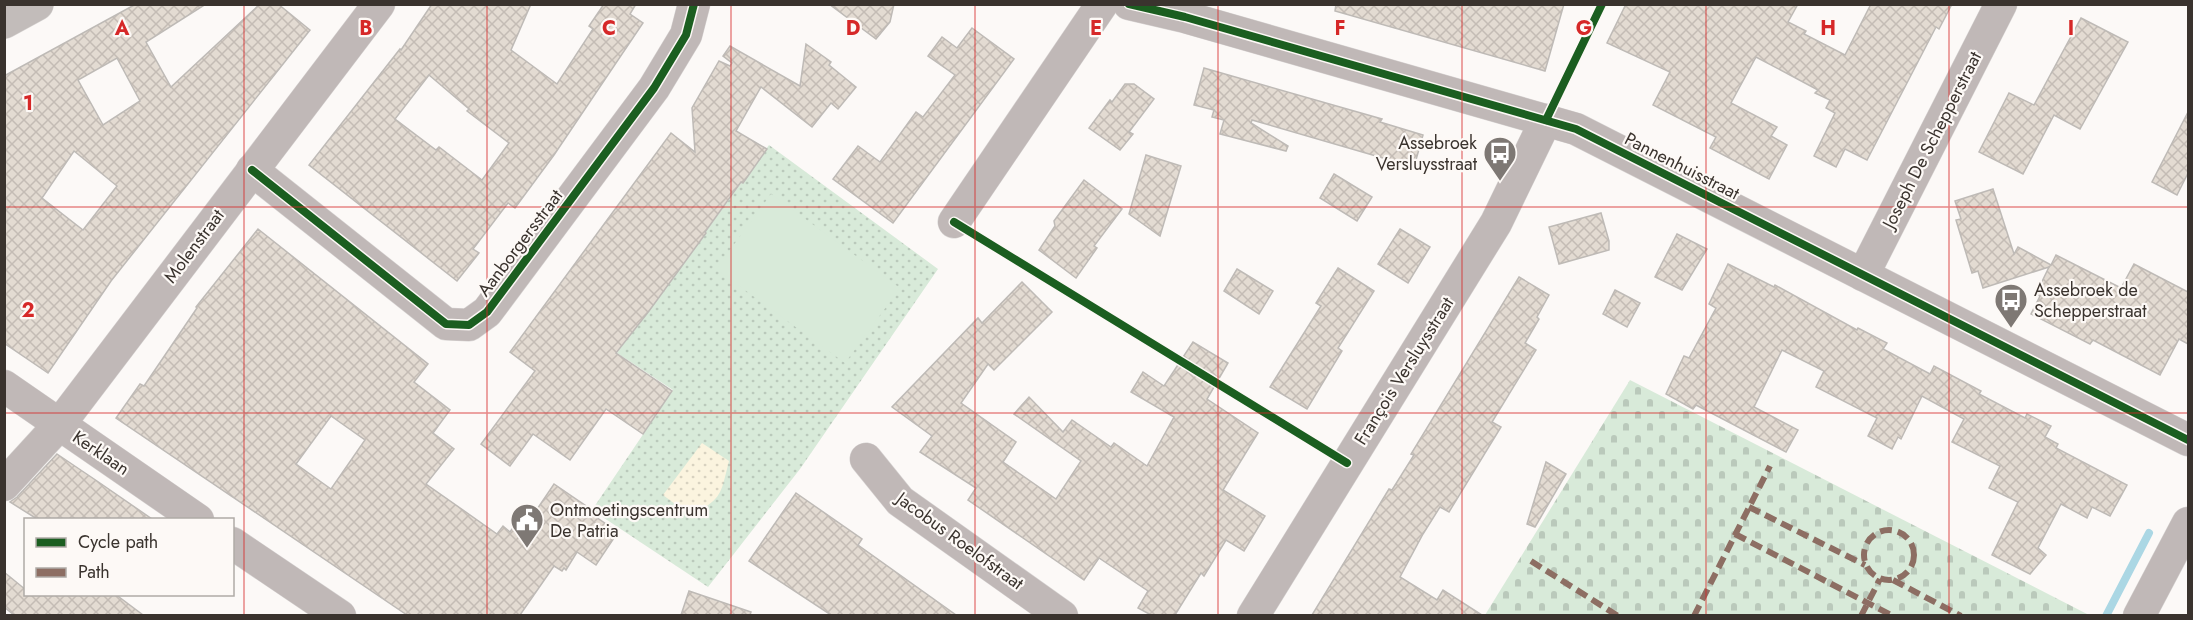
<svg xmlns="http://www.w3.org/2000/svg" width="2193" height="620" font-family="Jost,sans-serif">
	<defs>
		<pattern id="green-dots" width="8" height="8" patternUnits="userSpaceOnUse" patternTransform="scale(1.5)"><rect width="8" height="8" fill="#d8ead9"/><path d="M2 2h.1M6 6h.1" fill="none" stroke="#bac9bb" stroke-width="1.8" stroke-linecap="round"/></pattern>
		<pattern id="sand-dots" width="8" height="8" patternUnits="userSpaceOnUse" patternTransform="scale(1.5)"><rect width="8" height="8" fill="#fbf4df"/><path d="M2 2h.1M6 6h.1" fill="none" stroke="#d8d2c0" stroke-width="1.8" stroke-linecap="round"/></pattern>
		<pattern id="cemetery-stones" width="16" height="16" patternUnits="userSpaceOnUse" patternTransform="scale(1.5)"><rect width="16" height="16" fill="#d8ead9"/><path d="M2 7V4a2 2 0 0 1 4 0v3zM10 15v-3a2 2 0 0 1 4 0v3z" fill="#bac9bb"/></pattern>
		<pattern id="building-cross-hatch" width="8" height="8" patternUnits="userSpaceOnUse" patternTransform="scale(1.5)"><rect width="8" height="8" fill="#e3dbd2"/><path d="M0 0l8 8M0 8l8-8" fill="none" stroke="#c4bcb5"/></pattern>
	</defs>
	<rect width="100%" height="100%" fill="#fcf9f7"/>
	<polygon fill="url(#green-dots)" points="769,145 938,269 800,469 708,587 592,510 673,390 617,353"/>
	<path fill="url(#sand-dots)" d="M 702,443 L 729,461 C 720,496 723,497 691,516 L 663,495 Z"/>
	<polygon fill="url(#cemetery-stones)" points="1630,380 2089,615 1485,615"/>
	<polygon fill="#d8ead9" points="771,194 900,288 845,363 716,269"/>
	<g fill="none" stroke-linecap="round" stroke-linejoin="round">
		<polyline stroke="#abd7e4" stroke-width="8" points="2106,616 2149,533"/>
	</g>
	<g fill="url(#building-cross-hatch)" stroke="#bebab6" stroke-width="1.5" fill-rule="evenodd">
		<path d="M 136,4 L 206,4 L 146,42 L 171,87 L 260,4 L 278,4 L 310,30 L 111,281 L 48,373 L 4,343 L 4,76 ZM 117,58 L 140,101 L 103,125 L 78,80 ZM 74,151 L 117,186 L 83,230 L 42,198 Z"/>
		<path d="M 432,4 L 531,4 L 511,50 L 557,84 L 593,29 L 589,26 L 604,4 L 636,4 L 630,14 L 643,23 L 554,155 L 515,208 L 508,203 L 473,249 L 479,253 L 457,281 L 309,165 L 400,49 L 401,50 ZM 429,75 L 469,109 L 467,111 L 509,143 L 482,180 L 439,147 L 436,150 L 395,119 Z"/>
		<polygon points="829,4 894,4 890,22 876,39"/>
		<polygon points="1336,4 1564,4 1545,71 1335,11"/>
		<polygon points="1626,4 1798,4 1788,22 1806,31 1804,34 1845,55 1871,4 1952,4 1939,29 1936,27 1867,160 1845,149 1836,167 1814,156 1835,113 1826,108 1830,100 1815,93 1818,90 1756,57 1731,103 1777,127 1771,136 1787,145 1769,179 1710,148 1716,137 1653,105 1670,72 1607,43"/>
		<polygon points="2081,18 2128,42 2080,129 2054,115 2023,174 1979,152 2009,93 2034,105"/>
		<polygon points="972,28 1014,59 893,223 833,179 858,146 880,162 916,112 923,117 955,75 928,56 942,37 957,48"/>
		<polygon points="806,44 831,62 829,65 856,87 838,109 831,103 812,127 761,87 736,131 767,149 743,183 741,182 705,232 706,233 649,311 616,353 672,391 643,434 606,409 570,460 533,434 510,466 481,444 535,371 510,352 671,133 695,152 692,108 719,61 730,66 732,63 723,56 730,46 800,86"/>
		<polygon points="1204,68 1382,119 1380,122 1423,135 1414,167 1252,120 1251,123 1288,146 1286,151 1220,134 1224,120 1212,117 1214,110 1194,105"/>
		<polygon points="1125,84 1134,84 1154,99 1129,132 1133,134 1120,150 1089,128 1110,100 1112,102"/>
		<polygon points="2188,112 2188,173 2177,195 2152,182"/>
		<polygon points="1146,155 1181,166 1160,236 1129,214"/>
		<polygon points="1334,174 1372,197 1357,221 1320,198"/>
		<polygon points="1084,180 1122,209 1094,246 1097,248 1076,278 1039,250 1055,226 1054,221"/>
		<polygon points="1993,189 2014,254 2018,247 2051,265 2056,255 2121,288 2134,264 2188,292 2188,344 2179,339 2160,375 2093,340 2090,344 2031,314 2040,296 2036,294 2049,267 1983,288 1978,271 1972,273 1956,220 1961,219 1955,201"/>
		<polygon points="1601,213 1609,241 1609,250 1559,264 1549,227"/>
		<path d="M 258,229 L 428,364 L 414,382 L 450,410 L 433,433 L 454,449 L 426,484 L 497,534 L 503,526 L 510,532 L 517,522 L 525,527 L 554,484 L 592,510 L 590,513 L 618,532 L 596,565 L 577,552 L 566,570 L 564,568 L 562,571 L 554,566 L 520,615 L 407,615 L 116,418 L 140,384 L 144,386 L 197,308 L 196,307 ZM 331,416 L 365,440 L 331,489 L 296,464 Z"/>
		<polygon points="1400,229 1430,247 1408,283 1378,264"/>
		<polygon points="1677,234 1707,249 1682,290 1655,277"/>
		<polygon points="1728,264 1774,287 1775,285 1857,330 1858,328 1887,343 1883,349 1930,374 1934,366 1981,391 1979,394 2025,418 2027,414 2051,426 2045,437 2058,444 2056,448 2127,485 2110,516 2092,507 2087,518 2061,504 2038,548 2046,555 2030,574 1992,555 2018,502 1989,488 2000,466 1952,442 1964,419 1922,396 1901,439 1898,437 1892,449 1868,436 1877,418 1816,387 1824,371 1782,350 1754,407 1798,430 1786,452 1696,405 1693,409 1666,394 1684,356 1689,358 1716,308 1709,304"/>
		<polygon points="1338,268 1374,291 1338,348 1342,351 1307,409 1270,387 1321,306 1316,303"/>
		<polygon points="1237,269 1273,291 1259,314 1224,291"/>
		<polygon points="1519,277 1549,295 1537,317 1539,319 1525,343 1536,350 1492,422 1501,427 1449,512 1440,507 1423,534 1400,577 1437,600 1443,590 1482,615 1312,615 1389,489 1392,490 1414,455 1411,454"/>
		<polygon points="1022,282 1052,312 994,370 988,364 961,403 1016,442 1003,462 1056,499 1081,461 1014,414 1029,397 1063,432 1072,420 1111,447 1114,443 1147,466 1174,417 1131,392 1143,372 1164,386 1193,342 1228,363 1207,399 1258,433 1223,490 1265,516 1244,551 1226,540 1204,576 1201,573 1175,615 1151,615 1138,608 1148,591 1099,558 1084,580 968,500 976,488 920,452 932,436 892,407 978,318 982,323"/>
		<polygon points="1615,290 1640,303 1627,327 1603,314"/>
		<polygon points="57,454 97,481 152,519 37,519 10,502 17,497"/>
		<polygon points="1546,462 1566,474 1535,527 1527,524"/>
		<polygon points="796,493 862,539 858,545 956,615 831,615 749,561"/>
		<polygon points="4,572 26,590 26,594 115,594 143,615 14,615 4,607"/>
		<polygon points="689,591 751,612 750,615 681,615"/>
	</g>
	<g fill="none" stroke-linecap="round" stroke-linejoin="round">
		<g stroke="#d8d5d4" stroke-width="33">
			<g id="minor">
				<polyline points="1129,4 1185,17 1576,129 2188,440"/>
				<polyline points="252,170 446,324 469,325 487,312 654,88 686,35 694,4"/>
				<polyline points="954,222 1102,4"/>
				<polyline points="1863,275 2001,4"/>
				<polyline points="4,386 198,520"/>
				<polyline points="866,459 900,501 1062,616"/>
				<polyline points="4,485 59,425 379,4"/>
				<polyline points="232,543 340,616"/>
				<polyline points="1253,616 1496,223 1546,120"/>
				<polyline points="2139,616 2188,523"/>
			</g>
		</g>
		<g stroke="#d8d5d4" stroke-width="34">
			<polyline id="major" points="4,22 37,4"/>
		</g>
		<use href="#minor" stroke="#c0b8b7" stroke-width="32"/>
		<use href="#major" stroke="#c2bcba" stroke-width="33"/>
		<g stroke="#8d6e63" stroke-width="6" stroke-dasharray="12 6" stroke-linecap="butt">
			<polyline points="1749,507 1865,565"/>
			<circle cx="1889" cy="555" r="25"/>
			<polyline points="1735,534 1893,616"/>
			<polyline points="1531,561 1618,616"/>
			<polyline points="1893,580 1961,616"/>
			<polyline points="1694,616 1770,466"/>
			<polyline points="1861,616 1880,579"/>
		</g>
		<g stroke="#fdf9f6" stroke-width="11">
			<g id="cycleway">
				<polyline points="1129,4 1185,17 1576,129 2188,440"/>
				<polyline points="1546,120 1602,4"/>
				<polyline points="252,170 446,324 469,325 487,312 654,88 686,35 694,4"/>
				<polyline points="954,222 1347,463"/>
			</g>
		</g>
		<use href="#cycleway" stroke="#1b5e20" stroke-width="8"/>
	</g>
	<path fill="none" stroke="#d62828" stroke-width="1.5" stroke-opacity="0.55" d="M 244,4 L 244,616M 487,4 L 487,616M 731,4 L 731,616M 975,4 L 975,616M 1218,4 L 1218,616M 1462,4 L 1462,616M 1706,4 L 1706,616M 1949,4 L 1949,616M 4,207 L 2188,207M 4,413 L 2188,413"/>
	<defs>
		<g id="bus-pin" transform="scale(1.725)"><path d="M0 17L-7.5 6A9.5 9.5 0 1 1 7.5 6Z" fill="#7e7874" stroke="#fdf9f6"/><path d="M-5-6H5V4H4V6H2V4H-2V6H-4V4H-5ZM-3.5-4V0h7V-4ZM-3.5 1.2v1.5H-2V1.2ZM2 1.2v1.5H3.5V1.2Z" fill="#fff"/></g>
		<g id="civic-pin" transform="scale(1.725)"><path d="M0 17L-7.5 6A9.5 9.5 0 1 1 7.5 6Z" fill="#7e7874" stroke="#fdf9f6"/><path d="M-.6-6.5H3V-4.5H.6V-3L4-1V1h2V6H-6V1h2V-1L-.6-3ZM-1.2 2.5V6h2.4V2.5Z" fill="#fff"/></g>
	</defs>
	<g fill-rule="evenodd">
		<use href="#bus-pin" x="1500" y="153"/>
		<use href="#bus-pin" x="2011" y="300"/>
		<use href="#civic-pin" x="527" y="520"/>
	</g>
	<g text-anchor="middle" stroke-width="4.5" stroke-linejoin="round" paint-order="stroke">
		<g font-size="18" fill="#3a332e" stroke="#fdf9f6">
			<text transform="translate(1932 140) rotate(-63)" y="6">Joseph De Schepperstraat</text>
			<text transform="translate(1682 166) rotate(27)" y="6">Pannenhuisstraat</text>
			<text transform="translate(520 243) rotate(-53)" y="6">Aanborgersstraat</text>
			<text transform="translate(194 246) rotate(-53)" y="6">Molenstraat</text>
			<text transform="translate(1404 371) rotate(-58)" y="6">François Versluysstraat</text>
			<text transform="translate(101 453) rotate(34)" y="6">Kerklaan</text>
			<text transform="translate(960 541) rotate(36)" y="6">Jacobus Roelofstraat</text>
		</g>
		<g font-size="18" fill="#3a332e" stroke="#fdf9f6" text-anchor="start">
			<text x="1477" y="149" text-anchor="end">Assebroek<tspan x="1477" dy="21">Versluysstraat</tspan></text>
			<text x="2034" y="296">Assebroek de<tspan x="2034" dy="21">Schepperstraat</tspan></text>
			<text x="550" y="516">Ontmoetingscentrum<tspan x="550" dy="21">De Patria</tspan></text>
		</g>
	</g>
	<g font-size="20" text-anchor="middle" font-weight="bold" fill="#d62828" stroke="#fdf9f6" stroke-width="4.5" stroke-linejoin="round" paint-order="stroke">
		<text x="122" y="35">A</text>
		<text x="366" y="35">B</text>
		<text x="609" y="35">C</text>
		<text x="853" y="35">D</text>
		<text x="1096" y="35">E</text>
		<text x="1340" y="35">F</text>
		<text x="1584" y="35">G</text>
		<text x="1828" y="35">H</text>
		<text x="2071" y="35">I</text>
		<text x="28" y="110">1</text>
		<text x="28" y="317">2</text>
	</g>
	<rect width="2193" height="620" fill="none" stroke="#3a332e" stroke-width="12"/>
	<rect x="24" y="518" width="210" height="78" fill="#fdf9f6" stroke="#afaaa6" stroke-width="1.5"/>
	<rect x="36" y="538" width="30" height="9" fill="#1b5e20" stroke="#afaaa6" stroke-width="1.5"/>
	<text x="78" y="548" font-size="18" fill="#3a332e">Cycle path</text>
	<rect x="36" y="568" width="30" height="9" fill="#8d6e63" stroke="#afaaa6" stroke-width="1.5"/>
	<text x="78" y="578" font-size="18" fill="#3a332e">Path</text>
</svg>
